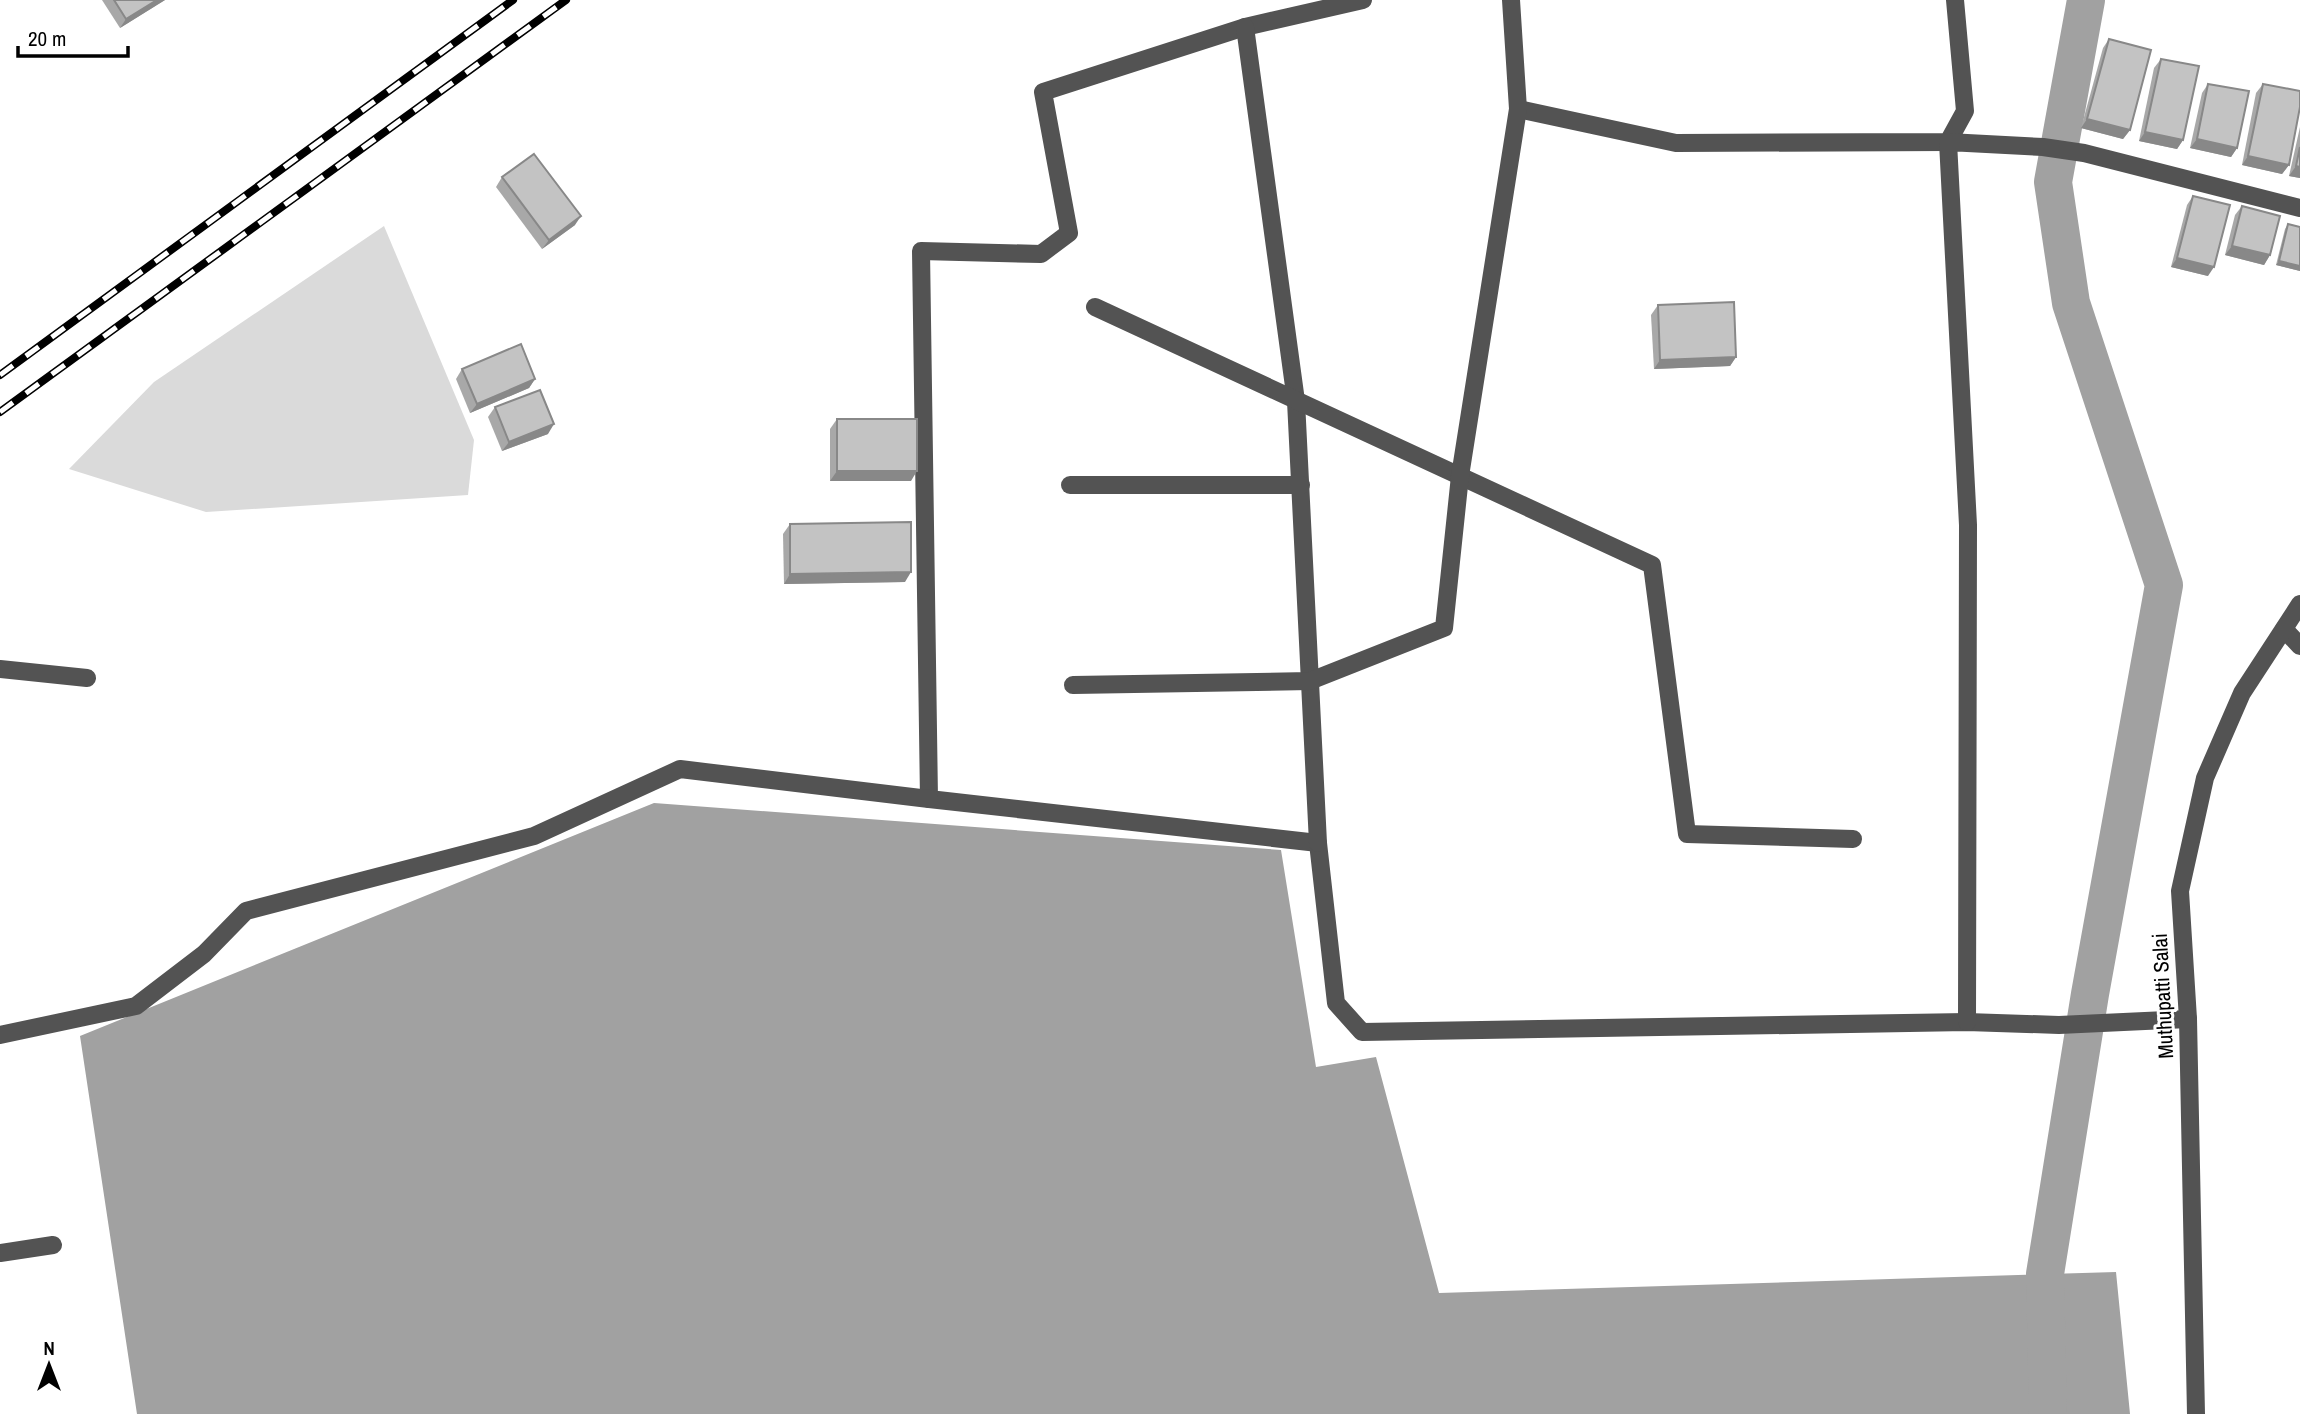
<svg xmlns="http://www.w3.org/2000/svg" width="2300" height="1414" font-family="'Archivo Narrow',sans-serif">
	<rect width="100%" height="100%" fill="#fff"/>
	<polygon fill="#dadada" points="384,226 474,440 468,495 206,512 69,469 154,382"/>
	<polygon fill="#a1a1a1" points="654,803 1281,850 1316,1067 1376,1057 1439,1293 2116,1272 2130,1414 137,1414 80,1036"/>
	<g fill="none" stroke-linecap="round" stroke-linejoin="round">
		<polyline stroke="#a1a1a1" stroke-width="38" points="2048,1414 2045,1274 2090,994 2164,585 2071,303 2053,182 2086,0"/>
		<g stroke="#535353" stroke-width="18">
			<polyline points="1363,0 1245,27 1043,92 1069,233 1041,254 921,251 929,799 1318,843 1336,1003 1362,1032 1967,1022 2059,1025 2188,1019"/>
			<polyline points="1245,27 1296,401 1318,843"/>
			<polyline points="1518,109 1676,143 1948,142 1965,111 1955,0"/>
			<polyline points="1095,307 1652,565 1687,834 1853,839"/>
			<polyline points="1070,485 1301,485"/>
			<polyline points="2284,629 2300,646"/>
			<polyline points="0,669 87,678"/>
			<polyline points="1073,685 1310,681 1444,628 1460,476 1518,109 1511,0"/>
			<polyline points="1967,1022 1968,525 1948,142 2043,147 2084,153 2300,208"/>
			<polyline points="0,1035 136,1006 204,954 246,911 534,836 680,769 929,799"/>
			<polyline points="0,1253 53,1245"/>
			<polyline points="2196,1414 2188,1019 2180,891 2205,778 2242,693 2300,604"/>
		</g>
		<g stroke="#000" stroke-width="8">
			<g id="rail">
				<polyline points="0,375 513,0"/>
				<polyline points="0,412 566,0"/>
			</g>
		</g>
		<use href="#rail" stroke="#fff" stroke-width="5" stroke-dasharray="16" stroke-linecap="butt"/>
	</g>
	<g fill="#a8a8a8">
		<polygon points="102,0 165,0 120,28"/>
		<polygon points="2109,39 2130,130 2123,139 2081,128 2103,48"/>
		<polygon points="2161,59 2183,140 2177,149 2139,141 2154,68"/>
		<polygon points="2208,84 2237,148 2231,157 2190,148 2202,93"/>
		<polygon points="2263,84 2289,165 2282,174 2242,165 2256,93"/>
		<polygon points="2300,127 2300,178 2289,176"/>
		<polygon points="502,177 575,225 542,249 496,187"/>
		<polygon points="2193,196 2208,276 2171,267 2187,205"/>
		<polygon points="2242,206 2270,255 2264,265 2225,255 2235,215"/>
		<polygon points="2288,224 2300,227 2300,271 2276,265 2285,229"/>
		<polygon points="1658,305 1736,357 1730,366 1654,369 1651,315"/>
		<polygon points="462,369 535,379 529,388 470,413 456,379"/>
		<polygon points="495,407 548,434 502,451 488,417"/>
		<polygon points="837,419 911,481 830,481 830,429"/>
		<polygon points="790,524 905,582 784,584 783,534"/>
	</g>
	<g fill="#888">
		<polygon points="157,0 165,0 120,28 126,19"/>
		<polygon points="2087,119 2130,130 2123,139 2081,128"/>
		<polygon points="2145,132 2183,140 2177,149 2139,141"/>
		<polygon points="2197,139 2237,148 2231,157 2190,148"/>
		<polygon points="2248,156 2289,165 2282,174 2242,165"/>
		<polygon points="2296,166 2300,167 2300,178 2289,176"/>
		<polygon points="581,216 575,225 542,249 549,240"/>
		<polygon points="2232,246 2270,255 2264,265 2225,255"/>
		<polygon points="2177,258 2214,267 2208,276 2171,267"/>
		<polygon points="2279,261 2300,266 2300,271 2276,265"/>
		<polygon points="1736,357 1730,366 1654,369 1660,360"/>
		<polygon points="535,379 529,388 470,413 477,404"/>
		<polygon points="554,424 548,434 502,451 509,442"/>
		<polygon points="837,471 917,471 911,481 830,481"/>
		<polygon points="911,572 905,582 784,584 790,574"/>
	</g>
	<g fill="#c3c3c3" stroke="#888" stroke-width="2">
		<polygon points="114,0 157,0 126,19"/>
		<polygon points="2109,39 2151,50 2130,130 2087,119"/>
		<polygon points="2161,59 2199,66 2183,140 2145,132"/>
		<polygon points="2208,84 2249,91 2237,148 2197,139"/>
		<polygon points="2263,84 2300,91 2300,107 2289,165 2248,156"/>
		<polygon points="2300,147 2300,167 2296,166"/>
		<polygon points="534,154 581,216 549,240 502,177"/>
		<polygon points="2193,196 2230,205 2214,267 2177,258"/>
		<polygon points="2242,206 2280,216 2270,255 2232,246"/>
		<polygon points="2288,224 2300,227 2300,266 2279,261"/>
		<polygon points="1734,302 1736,357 1660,360 1658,305"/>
		<polygon points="521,344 535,379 477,404 462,369"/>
		<polygon points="540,390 554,424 509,442 495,407"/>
		<rect x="837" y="419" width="80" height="52"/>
		<polygon points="911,522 911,572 790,574 790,524"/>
	</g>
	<g text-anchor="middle" stroke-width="6" stroke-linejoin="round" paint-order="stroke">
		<g font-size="21" fill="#000" stroke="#fff">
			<text transform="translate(2163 996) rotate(-93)" y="7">Muthupatti Salai</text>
		</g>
	</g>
	<g transform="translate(49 1365)" stroke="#ffffff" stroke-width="5" paint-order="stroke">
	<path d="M0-5L12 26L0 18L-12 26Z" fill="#000000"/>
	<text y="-10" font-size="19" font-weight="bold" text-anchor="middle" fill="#000000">N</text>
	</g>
	<path d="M18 46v10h110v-10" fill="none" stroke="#000000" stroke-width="3.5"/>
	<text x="28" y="46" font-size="21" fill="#000000" stroke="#ffffff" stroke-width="5" paint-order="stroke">20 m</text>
</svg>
